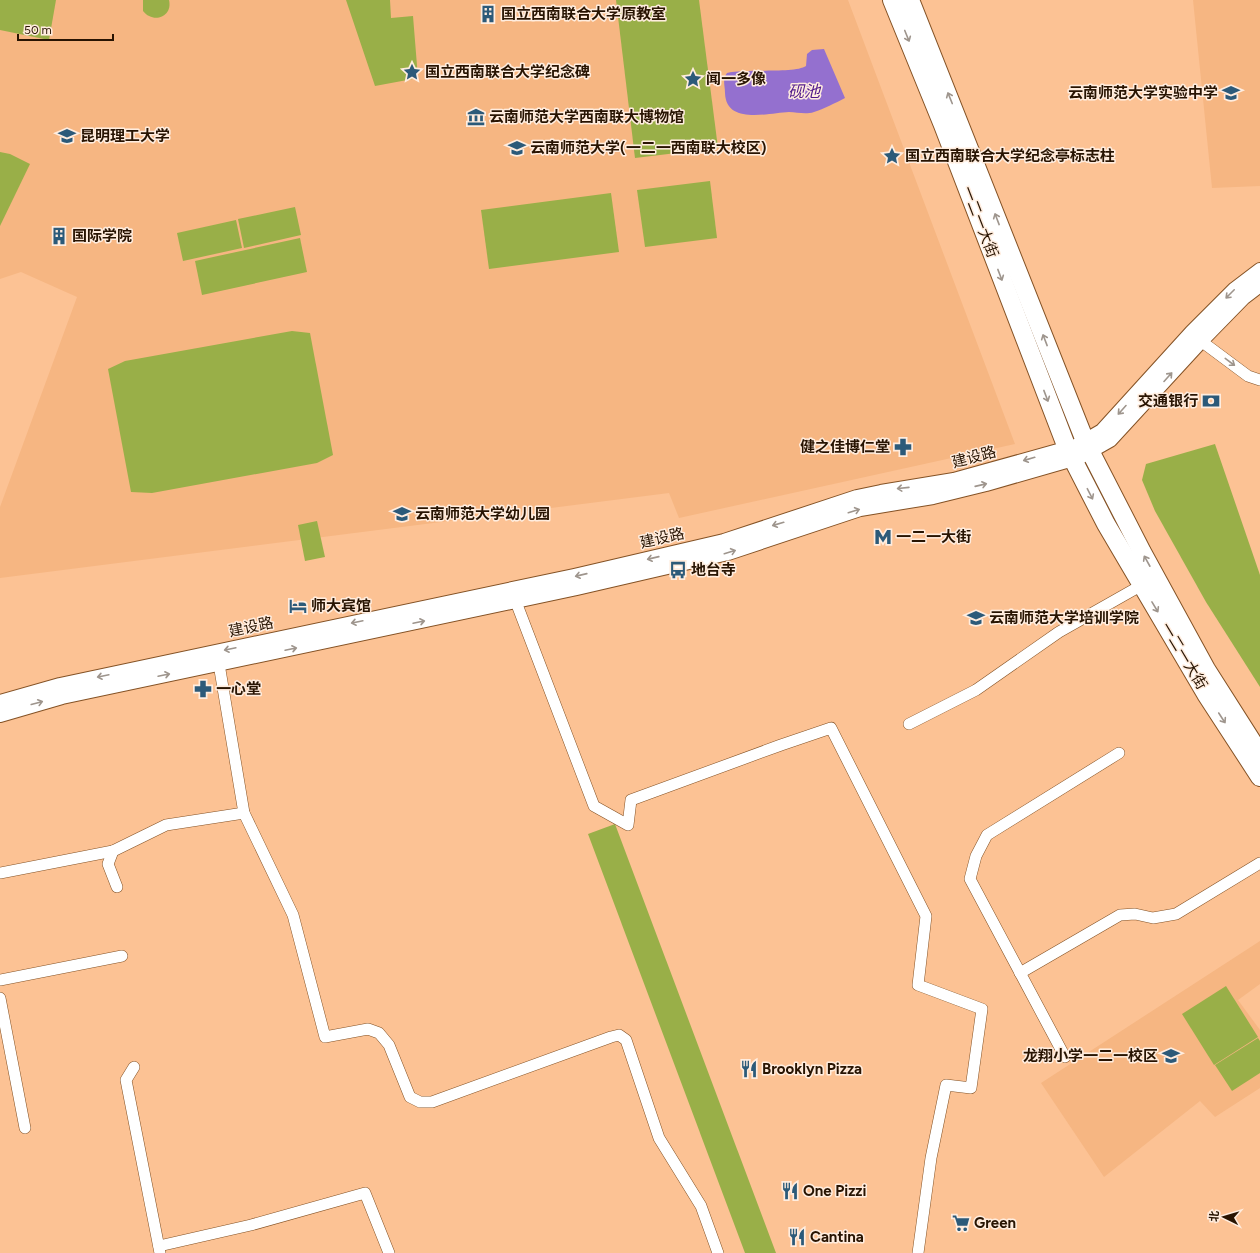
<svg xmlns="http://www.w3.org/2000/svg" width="1260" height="1253" font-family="Figtree,'Noto Sans SC',sans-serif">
	<rect width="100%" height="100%" fill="#fcc294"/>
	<g fill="#f6b682">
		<polygon points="0,0 848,0 1015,444 679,518 669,493 0,578 0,507 77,297 21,272 0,279"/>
		<polygon points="1193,0 1260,0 1260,186 1212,188"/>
		<polygon points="1260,941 1260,984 1238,1000 1260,1030 1260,1088 1215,1117 1200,1101 1104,1177 1041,1083"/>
	</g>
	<g fill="#99af48">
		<polygon points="0,0 56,0 49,40 0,30"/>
		<path d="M 143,0 L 169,0 C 173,17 153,24 143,11 Z"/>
		<polygon points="346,0 390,0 391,18 413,16 418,78 375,86"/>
		<polygon points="616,0 699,0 718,148 635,158"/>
		<polygon points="0,152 10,154 30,164 0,226"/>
		<polygon points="710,181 717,238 645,247 637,190"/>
		<polygon points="611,193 619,252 489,269 481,210"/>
		<polygon points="295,207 301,235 244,248 238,219"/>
		<polygon points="236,220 242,248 183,261 177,233"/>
		<polygon points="300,238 307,272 202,295 195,261"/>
		<polygon points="292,331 310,333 333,455 317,463 152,493 131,492 108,369 125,361"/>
		<polygon points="1215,444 1260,575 1260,687 1206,602 1155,511 1142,480 1146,464"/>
		<polygon points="317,521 325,557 305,561 298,525"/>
		<polygon points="615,824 776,1253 745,1253 588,834"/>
		<polygon points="1226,986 1258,1037 1214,1065 1182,1014"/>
		<polygon points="1258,1038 1260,1041 1260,1073 1232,1091 1215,1065"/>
	</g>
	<path fill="#9470cf" d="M 824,49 L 845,98 C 835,103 824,109 814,112 C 805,115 797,112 789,112 C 768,113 726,125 725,93 C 725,85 722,80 727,73 C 745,68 794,74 806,66 L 807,54 L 812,50 Z"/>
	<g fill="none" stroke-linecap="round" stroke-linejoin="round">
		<g stroke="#845225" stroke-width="12">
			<g id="minor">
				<polyline points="1201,341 1248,376 1260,380"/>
				<polyline points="516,602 594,806 628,825 631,800 781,745 831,728 926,916 918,985 982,1009 971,1088 946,1085 931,1158 918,1253"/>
				<polyline points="219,664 244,813 293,915 325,1037 368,1029 379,1033 389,1045 410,1097 420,1102 432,1102 611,1037 619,1035 626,1040 659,1138 701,1206 718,1253"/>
				<polyline points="909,724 976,690 1059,632 1142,585"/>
				<polyline points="0,873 113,851"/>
				<polyline points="117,887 108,864 113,851 166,825 244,813"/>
				<polyline points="1020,973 1120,915 1135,914 1153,918 1176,914 1260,863"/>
				<polyline points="0,980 122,956"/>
				<polyline points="0,998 25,1128"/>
				<polyline points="1065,1057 970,879 976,856 987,835 1119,753"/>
				<polyline points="134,1067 126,1080 160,1253"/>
				<polyline points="159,1246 251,1225 365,1193 389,1253"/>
			</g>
		</g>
		<g stroke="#845225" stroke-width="16">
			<g id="tertiary">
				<polyline points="0,702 60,685 574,576 724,541 857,497 881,492 954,480 1076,446 1102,431 1192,332 1235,289 1260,270"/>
				<polyline points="0,715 62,697 577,588 728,553 860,509 933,497 986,484 1080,457 1110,440 1201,341 1243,298 1260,285"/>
			</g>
		</g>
		<g stroke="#845225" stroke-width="20">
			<g id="primary">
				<polyline points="892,0 943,125 1067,448 1106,524 1206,694 1260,777"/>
				<polyline points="910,0 1085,441 1142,552 1206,669 1260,754"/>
			</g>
		</g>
		<use href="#minor" stroke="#fff" stroke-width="11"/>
		<use href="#tertiary" stroke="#fff" stroke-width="14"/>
		<use href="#primary" stroke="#fff" stroke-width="18"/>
	</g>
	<defs><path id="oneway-shaft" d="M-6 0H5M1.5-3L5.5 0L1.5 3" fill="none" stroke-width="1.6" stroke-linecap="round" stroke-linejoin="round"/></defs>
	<g stroke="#9e958d">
		<use href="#oneway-shaft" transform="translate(907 36) rotate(68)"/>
		<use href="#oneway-shaft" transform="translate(950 98) rotate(-112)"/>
		<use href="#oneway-shaft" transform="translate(997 219) rotate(-111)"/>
		<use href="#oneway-shaft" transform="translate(1000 275) rotate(69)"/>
		<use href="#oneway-shaft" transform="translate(1230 294) rotate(135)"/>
		<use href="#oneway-shaft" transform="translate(1045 340) rotate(-111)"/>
		<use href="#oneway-shaft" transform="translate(1230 362) rotate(37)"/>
		<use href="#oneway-shaft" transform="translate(1168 377) rotate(-48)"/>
		<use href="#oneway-shaft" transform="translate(1046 396) rotate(69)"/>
		<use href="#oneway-shaft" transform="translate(1122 410) rotate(132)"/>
		<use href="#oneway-shaft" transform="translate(1029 459) rotate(164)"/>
		<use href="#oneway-shaft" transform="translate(981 485) rotate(-13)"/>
		<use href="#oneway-shaft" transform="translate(903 488) rotate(174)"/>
		<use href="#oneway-shaft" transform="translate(1090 494) rotate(63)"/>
		<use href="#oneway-shaft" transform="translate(854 511) rotate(-17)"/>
		<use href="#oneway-shaft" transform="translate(778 524) rotate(164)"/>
		<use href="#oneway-shaft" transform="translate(730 552) rotate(-17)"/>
		<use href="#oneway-shaft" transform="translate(653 558) rotate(167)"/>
		<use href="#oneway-shaft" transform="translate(1147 561) rotate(-119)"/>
		<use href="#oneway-shaft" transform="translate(581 575) rotate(167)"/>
		<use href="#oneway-shaft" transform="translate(1155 607) rotate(59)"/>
		<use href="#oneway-shaft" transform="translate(357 622) rotate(168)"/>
		<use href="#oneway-shaft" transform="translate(419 622) rotate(-12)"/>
		<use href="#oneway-shaft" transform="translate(230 649) rotate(168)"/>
		<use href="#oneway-shaft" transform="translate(291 649) rotate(-12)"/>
		<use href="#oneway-shaft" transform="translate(164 675) rotate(-12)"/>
		<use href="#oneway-shaft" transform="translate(103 676) rotate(168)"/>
		<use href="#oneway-shaft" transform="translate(37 703) rotate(-15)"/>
		<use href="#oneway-shaft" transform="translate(1222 718) rotate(57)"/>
	</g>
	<defs>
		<g id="building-bare" transform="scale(1.38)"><path d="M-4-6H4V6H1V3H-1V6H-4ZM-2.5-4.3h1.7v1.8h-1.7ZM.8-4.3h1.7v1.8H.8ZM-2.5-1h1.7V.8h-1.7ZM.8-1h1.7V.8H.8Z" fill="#2c5a79" stroke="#ffeddf" stroke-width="2.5" paint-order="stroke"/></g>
		<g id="sight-bare" transform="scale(1.38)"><path d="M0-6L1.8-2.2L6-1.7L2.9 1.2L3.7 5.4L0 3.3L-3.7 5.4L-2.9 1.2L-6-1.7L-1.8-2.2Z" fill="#2c5a79" stroke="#ffeddf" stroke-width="2.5" paint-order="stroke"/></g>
		<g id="school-bare" transform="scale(1.38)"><path d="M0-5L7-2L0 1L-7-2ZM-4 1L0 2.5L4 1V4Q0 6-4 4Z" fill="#2c5a79" stroke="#ffeddf" stroke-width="2.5" paint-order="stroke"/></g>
		<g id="museum-bare" transform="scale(1.38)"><path d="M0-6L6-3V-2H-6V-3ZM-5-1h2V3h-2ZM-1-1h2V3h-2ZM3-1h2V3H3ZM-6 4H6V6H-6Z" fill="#2c5a79" stroke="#ffeddf" stroke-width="2.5" paint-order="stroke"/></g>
		<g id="university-bare" transform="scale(1.38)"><path d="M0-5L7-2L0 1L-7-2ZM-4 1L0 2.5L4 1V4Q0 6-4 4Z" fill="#2c5a79" stroke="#ffeddf" stroke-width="2.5" paint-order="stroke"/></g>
		<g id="bank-bare" transform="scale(1.38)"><path d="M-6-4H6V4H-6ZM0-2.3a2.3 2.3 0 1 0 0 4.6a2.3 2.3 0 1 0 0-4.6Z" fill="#2c5a79" stroke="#ffeddf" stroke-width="2.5" paint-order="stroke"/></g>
		<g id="pharmacy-bare" transform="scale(1.38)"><path d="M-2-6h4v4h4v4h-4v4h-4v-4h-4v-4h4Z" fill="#2c5a79" stroke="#ffeddf" stroke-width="2.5" paint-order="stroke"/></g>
		<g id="metro-bare" transform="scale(1.38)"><path d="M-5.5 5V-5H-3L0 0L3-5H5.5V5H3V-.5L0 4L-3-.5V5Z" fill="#2c5a79" stroke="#ffeddf" stroke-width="2.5" paint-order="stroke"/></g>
		<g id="bus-bare" transform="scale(1.38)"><path d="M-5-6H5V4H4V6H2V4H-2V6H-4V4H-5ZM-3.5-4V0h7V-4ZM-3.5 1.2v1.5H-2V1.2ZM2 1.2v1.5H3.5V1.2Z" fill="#2c5a79" stroke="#ffeddf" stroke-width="2.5" paint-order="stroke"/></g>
		<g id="hotel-bare" transform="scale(1.38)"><path d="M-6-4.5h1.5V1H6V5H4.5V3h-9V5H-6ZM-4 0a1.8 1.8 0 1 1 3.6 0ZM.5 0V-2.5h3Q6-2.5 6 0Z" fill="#2c5a79" stroke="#ffeddf" stroke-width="2.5" paint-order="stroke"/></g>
		<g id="restaurant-bare" transform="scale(1.38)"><path d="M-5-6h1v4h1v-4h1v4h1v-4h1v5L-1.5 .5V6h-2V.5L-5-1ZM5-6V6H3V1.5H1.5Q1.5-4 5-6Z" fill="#2c5a79" stroke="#ffeddf" stroke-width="2.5" paint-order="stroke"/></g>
		<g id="supermarket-bare" transform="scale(1.38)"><path d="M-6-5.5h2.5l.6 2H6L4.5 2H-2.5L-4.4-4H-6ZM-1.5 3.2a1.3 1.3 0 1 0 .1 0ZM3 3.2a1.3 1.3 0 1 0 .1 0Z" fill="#2c5a79" stroke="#ffeddf" stroke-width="2.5" paint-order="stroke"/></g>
	</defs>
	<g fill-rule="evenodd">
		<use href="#building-bare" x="488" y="14"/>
		<use href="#sight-bare" x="412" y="72"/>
		<use href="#sight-bare" x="693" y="79"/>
		<use href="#school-bare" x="1231" y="93"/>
		<use href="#museum-bare" x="476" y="117"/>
		<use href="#university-bare" x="67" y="136"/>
		<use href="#university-bare" x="517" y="148"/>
		<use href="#sight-bare" x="892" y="156"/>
		<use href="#building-bare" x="59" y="236"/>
		<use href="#bank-bare" x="1211" y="401"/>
		<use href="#pharmacy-bare" x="903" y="447"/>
		<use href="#school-bare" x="402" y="514"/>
		<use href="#metro-bare" x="883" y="537"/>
		<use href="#bus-bare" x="678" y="570"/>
		<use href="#hotel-bare" x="298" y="606"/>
		<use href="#university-bare" x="976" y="618"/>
		<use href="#pharmacy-bare" x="203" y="689"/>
		<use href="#school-bare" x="1171" y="1056"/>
		<use href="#restaurant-bare" x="749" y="1069"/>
		<use href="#restaurant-bare" x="790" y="1191"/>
		<use href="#supermarket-bare" x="961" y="1223"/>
		<use href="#restaurant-bare" x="797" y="1237"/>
	</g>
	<g text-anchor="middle" stroke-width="3" stroke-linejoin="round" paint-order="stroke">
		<g font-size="15" font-weight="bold" fill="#281402" stroke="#ffeddf" text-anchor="start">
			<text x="501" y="19">国立西南联合大学原教室</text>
			<text x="425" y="77">国立西南联合大学纪念碑</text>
			<text x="706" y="84">闻一多像</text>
			<text x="1218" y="98" text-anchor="end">云南师范大学实验中学</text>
			<text x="489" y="122">云南师范大学西南联大博物馆</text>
			<text x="80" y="141">昆明理工大学</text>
			<text x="530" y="153">云南师范大学(一二一西南联大校区)</text>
			<text x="905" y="161">国立西南联合大学纪念亭标志柱</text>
			<text x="72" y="241">国际学院</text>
			<text x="1198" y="406" text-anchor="end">交通银行</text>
			<text x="890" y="452" text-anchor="end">健之佳博仁堂</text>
			<text x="415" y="519">云南师范大学幼儿园</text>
			<text x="896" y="542">一二一大街</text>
			<text x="691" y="575">地台寺</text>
			<text x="311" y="611">师大宾馆</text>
			<text x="989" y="623">云南师范大学培训学院</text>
			<text x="216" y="694">一心堂</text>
			<text x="1158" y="1061" text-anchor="end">龙翔小学一二一校区</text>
			<text x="762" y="1074">Brooklyn Pizza</text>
			<text x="803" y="1196">One Pizzi</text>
			<text x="974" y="1228">Green</text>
			<text x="810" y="1242">Cantina</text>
		</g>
		<g font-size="15" fill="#281402" stroke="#ffeddf">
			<text transform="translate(980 222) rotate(69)" y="5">一二一大街</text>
			<text transform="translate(974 457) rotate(-15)" y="5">建设路</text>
			<text transform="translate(662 538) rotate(-13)" y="5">建设路</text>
			<text transform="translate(251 627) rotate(-12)" y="5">建设路</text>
			<text transform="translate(1184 656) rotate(59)" y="5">一二一大街</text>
		</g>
		<g font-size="16" font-style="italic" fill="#50188a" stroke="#ffeddf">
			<text x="804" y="97">砚池</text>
		</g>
	</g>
	<g transform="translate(1224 1217) rotate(275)" stroke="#ffeddf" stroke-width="3" paint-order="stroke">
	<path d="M0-3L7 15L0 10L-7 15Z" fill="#281402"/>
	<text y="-6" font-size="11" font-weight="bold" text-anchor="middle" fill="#281402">北</text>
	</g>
	<path d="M18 34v6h95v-6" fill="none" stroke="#281402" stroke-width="2"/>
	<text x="24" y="34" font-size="12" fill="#281402" stroke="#ffeddf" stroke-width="3" paint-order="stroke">50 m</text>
</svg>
